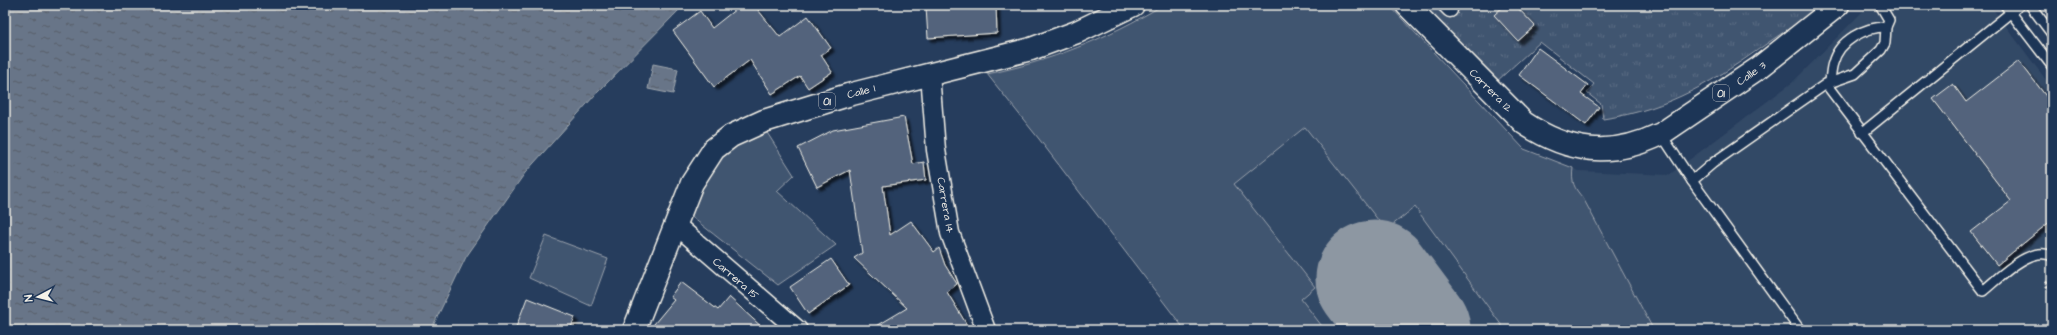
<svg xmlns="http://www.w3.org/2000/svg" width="2057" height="335" font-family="'Architects Daughter',sans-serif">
	<defs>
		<pattern id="park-tufts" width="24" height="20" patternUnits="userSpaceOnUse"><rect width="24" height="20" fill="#40546f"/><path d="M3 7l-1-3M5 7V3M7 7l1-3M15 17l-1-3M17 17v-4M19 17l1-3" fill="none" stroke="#5c6d84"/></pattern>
		<pattern id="water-ripples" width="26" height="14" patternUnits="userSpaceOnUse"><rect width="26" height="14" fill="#677588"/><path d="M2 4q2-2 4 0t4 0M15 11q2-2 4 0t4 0" fill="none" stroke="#585e67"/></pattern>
		<filter id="shadow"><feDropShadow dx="3.5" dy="3.5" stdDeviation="1" flood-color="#0009"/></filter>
	</defs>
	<rect width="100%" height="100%" fill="#263d5d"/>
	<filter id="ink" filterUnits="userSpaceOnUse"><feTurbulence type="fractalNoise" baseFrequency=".025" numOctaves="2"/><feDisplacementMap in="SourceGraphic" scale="8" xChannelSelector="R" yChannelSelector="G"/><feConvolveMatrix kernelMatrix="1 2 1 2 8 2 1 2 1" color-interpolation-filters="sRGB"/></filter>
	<g filter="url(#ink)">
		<polygon fill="#334966" points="1163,5 1389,5 1524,149 1579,171 1669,175 1793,82 1869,5 1990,5 2052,88 2052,330 1185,330 1039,139 987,74 1014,69 1079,48 1108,35"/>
		<g fill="#40546f" stroke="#9aa2ac">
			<path d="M 1163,5 L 1389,5 L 1524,149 L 1573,168 C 1571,182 1574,188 1583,198 L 1652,327 L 1642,330 L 1505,330 L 1415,207 L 1386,230 L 1305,127 L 1234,184 L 1315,287 L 1301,299 L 1325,330 L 1185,330 L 1039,139 L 987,74 C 1049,62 1108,38 1163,5 Z"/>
			<path d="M 766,131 L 794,175 L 777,191 L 836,245 L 778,285 L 688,214 C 701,188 713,156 740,141 C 748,137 758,134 766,131 Z"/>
			<polygon points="546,236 608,259 591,306 529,278"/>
		</g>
		<path fill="url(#park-tufts)" stroke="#9aa2ac" d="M 1422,5 L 1821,5 C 1805,19 1786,30 1769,42 C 1714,81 1671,109 1603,119 L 1601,104 L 1587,93 L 1594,84 L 1540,42 L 1496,82 Z"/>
		<g fill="url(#water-ripples)" stroke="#9fa7ae">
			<polygon points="5,5 684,5 595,95 525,173 466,257 431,330 5,330"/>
			<polygon points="653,64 678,69 673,94 648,89"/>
		</g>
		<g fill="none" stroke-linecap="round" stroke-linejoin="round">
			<polyline stroke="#8d97a2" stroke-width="117" points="1374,279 1412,330"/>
		</g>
		<g fill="#52647b" stroke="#f4f1e8" filter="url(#shadow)">
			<polygon points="741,5 754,5 780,37 808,16 831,48 821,55 832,72 808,88 800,76 772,94 750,60 714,87 673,31 700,11 712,28"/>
			<polygon points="953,5 996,5 997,33 928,38 926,7"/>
			<polygon points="1505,5 1515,5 1535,26 1518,41 1494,15"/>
			<polygon points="1538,48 1588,85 1581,94 1599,107 1586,125 1519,75"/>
			<polygon points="2019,61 2052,104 2052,220 1997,265 1971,232 2011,201 1933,99 1953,84 1966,102"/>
			<polygon points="904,117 913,164 924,162 926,180 883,186 890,235 911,221 934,252 939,248 945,265 957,284 947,292 970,330 870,330 907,308 854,258 862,253 850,170 817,187 798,148 833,130"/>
			<polygon points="831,259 849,285 808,314 790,287"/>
			<polygon points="681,282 718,310 729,297 765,330 649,330 674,300 670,297"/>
			<polygon points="527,298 575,317 570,330 515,330"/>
		</g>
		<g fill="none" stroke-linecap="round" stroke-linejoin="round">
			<g stroke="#f4f1e8" stroke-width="12">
				<g id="service">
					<polyline points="2005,5 2052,66"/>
					<polyline points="2030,5 2052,34"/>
					<path d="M 1830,81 C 1831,75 1831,68 1833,63 C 1839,40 1865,27 1886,27"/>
					<path d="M 1826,84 L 1983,291 C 1999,278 2030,245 2052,256"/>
					<polyline points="1862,133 2020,5"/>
					<polyline points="1661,134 1692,181 1800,330"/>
					<polyline points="1692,181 1713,163 1826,84 1855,74 1881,50 1885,43 1886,27 1889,20 1880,5"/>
				</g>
			</g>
			<g stroke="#f4f1e8" stroke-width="17">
				<polyline id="pedestrian" points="1445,5 1450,10"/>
			</g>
			<g stroke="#f4f1e8" stroke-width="21">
				<g id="minor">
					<polyline points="930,74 936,150 950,233 986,330"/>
					<polyline points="676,225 798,330"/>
				</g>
			</g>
			<g stroke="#f4f1e8" stroke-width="25">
				<g id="trunk">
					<path d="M 1407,5 L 1524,123 C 1569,153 1611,158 1661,134 L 1760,67 L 1838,5"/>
					<polyline points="634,330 692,183 714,149 731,136 764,121 848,95 1031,49 1077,32 1133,5"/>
				</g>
			</g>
			<polyline stroke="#f4f1e8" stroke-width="2.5" stroke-dasharray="3 3" stroke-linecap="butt" points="2052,278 2044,284 2052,294"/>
			<use href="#service" stroke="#1d3557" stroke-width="9"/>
			<use href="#pedestrian" stroke="#1d3557" stroke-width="14"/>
			<use href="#minor" stroke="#1d3557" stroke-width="18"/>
			<use href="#trunk" stroke="#1d3557" stroke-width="22"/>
		</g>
	</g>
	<g text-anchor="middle" stroke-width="3" stroke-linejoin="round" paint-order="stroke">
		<g fill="#1d3557" stroke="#b4b9bc" stroke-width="1">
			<rect x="1713" y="85" width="16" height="16" rx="3"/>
			<rect x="819" y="93" width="16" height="16" rx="3"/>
		</g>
		<g font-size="10" font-weight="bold" fill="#f4f1e8">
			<text x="1721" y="97">01</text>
			<text x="827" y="105">01</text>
		</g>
		<g font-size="11" fill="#f4f1e8" stroke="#1d3557">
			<text transform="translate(1751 73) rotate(-35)" y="4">Calle 3</text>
			<text transform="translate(1491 90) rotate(45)" y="4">Carrera 12</text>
			<text transform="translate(861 91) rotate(-15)" y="4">Calle 1</text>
			<text transform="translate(946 205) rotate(80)" y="4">Carrera 14</text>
			<text transform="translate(736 278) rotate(41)" y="4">Carrera 15</text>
		</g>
	</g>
	<rect width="2057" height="335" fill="none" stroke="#1d3557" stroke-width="20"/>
	<rect x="10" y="10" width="2037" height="315" fill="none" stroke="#f4f1e8" stroke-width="1.5" filter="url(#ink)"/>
	<g transform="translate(38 297) rotate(263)" stroke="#1d3557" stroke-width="3" paint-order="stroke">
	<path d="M0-3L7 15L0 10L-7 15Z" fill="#f4f1e8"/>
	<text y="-6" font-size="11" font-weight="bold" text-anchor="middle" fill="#f4f1e8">N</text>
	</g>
</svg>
